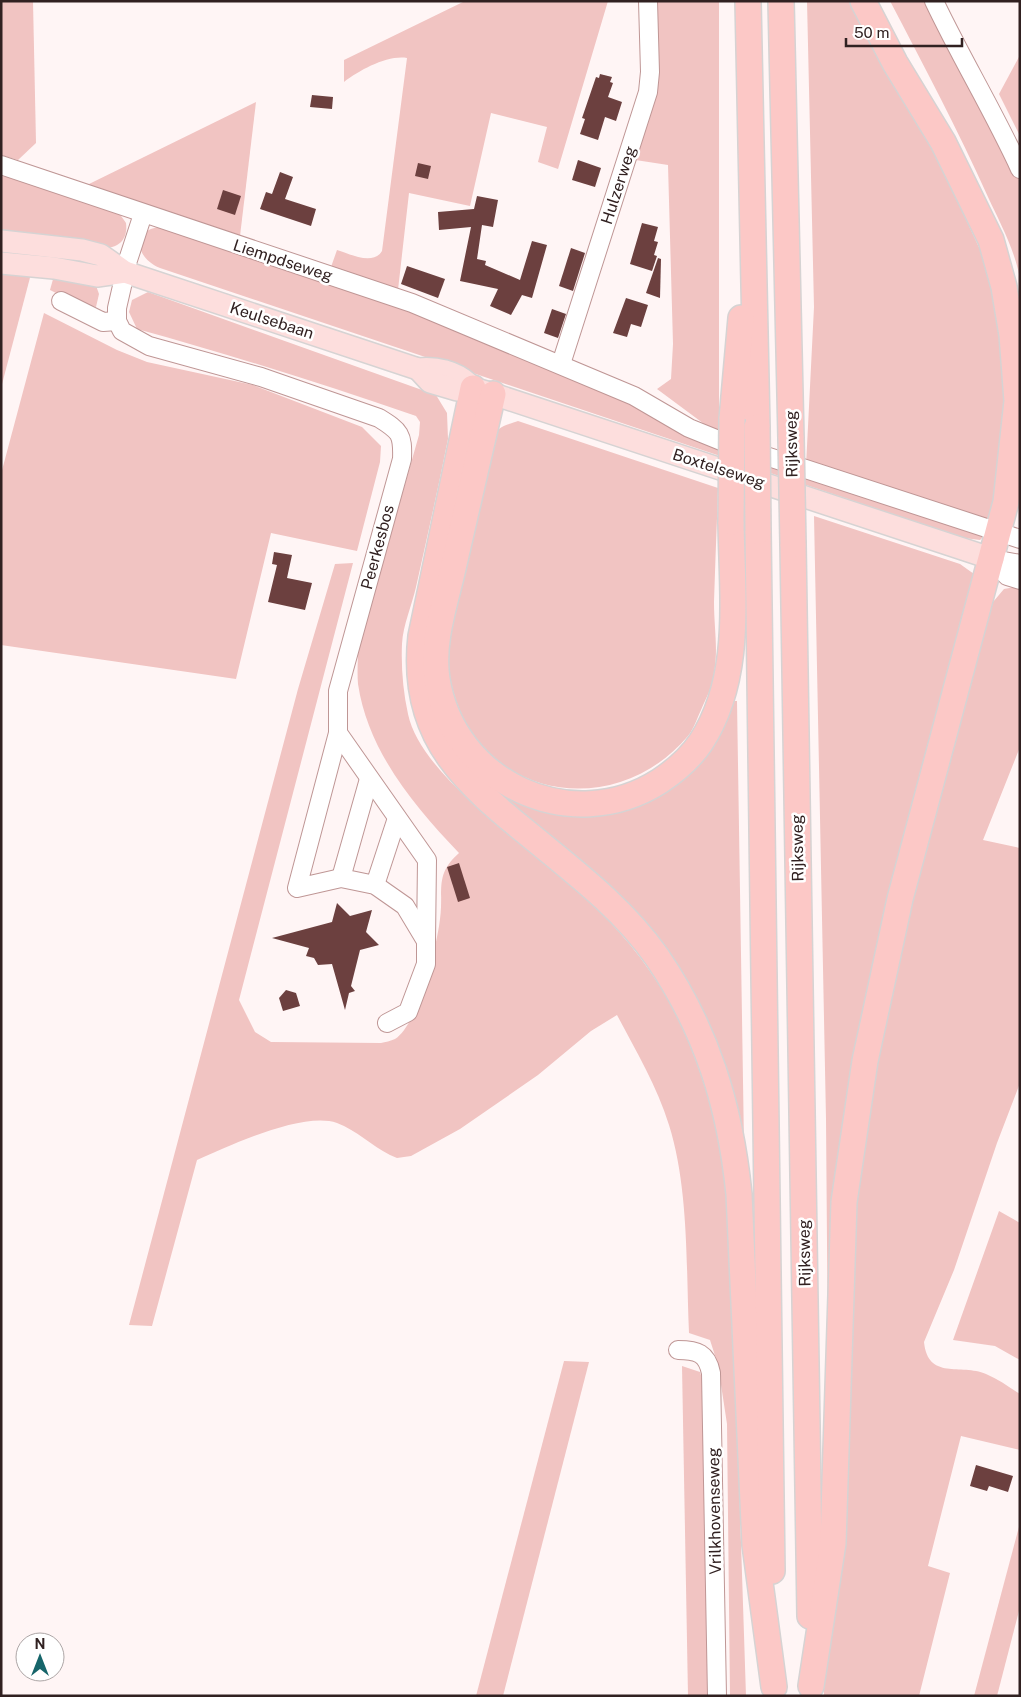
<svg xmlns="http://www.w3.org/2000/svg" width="1021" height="1697" font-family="'Public Sans',sans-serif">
	<rect width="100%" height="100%" fill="#fff5f5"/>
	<g fill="#f1c4c2">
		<polygon points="1,1 33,1 36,143 18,160 1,155"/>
		<path d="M 465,1 L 608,1 L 558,169 L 538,162 L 547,127 L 491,113 L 470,206 L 409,193 L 398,290 L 331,267 L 337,250 C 350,254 373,266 382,251 L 407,58 C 387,55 360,70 344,82 L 344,60 Z"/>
		<polygon points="653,1 719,1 719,435 657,389 671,379 673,344 668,165 629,159"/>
		<polygon points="807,1 857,1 907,93 991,273 1005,378 1005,418 991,523 806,466 814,307"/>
		<path d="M 890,1 L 933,1 L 1013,162 L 1020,178 L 1020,279 C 1015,250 1000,223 988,197 C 958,130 924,66 890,1 Z"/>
		<polygon points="1020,55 1020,136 999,94"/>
		<polygon points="256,102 240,236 87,185"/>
		<path d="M 1,176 L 11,177 L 119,213 L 126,223 C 128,238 120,248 104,248 L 1,235 Z"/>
		<path d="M 160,227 L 395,304 L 617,395 L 986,534 L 980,540 L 964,538 L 160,268 C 135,258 131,230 160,227 Z"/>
		<polygon points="1,268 32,270 1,388"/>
		<polygon points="55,272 94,280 99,294 96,307 78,304 50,290"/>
		<path d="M 148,292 L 436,395 L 447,413 L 448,439 C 438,489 427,538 416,587 C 412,605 403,625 402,644 C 401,667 403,691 408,714 C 421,776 524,842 570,883 C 604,913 636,948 660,986 C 698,1047 723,1135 730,1206 L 746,1696 L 730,1696 L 727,1424 L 718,1365 L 710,1340 L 689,1333 C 686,1266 689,1189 669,1125 C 657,1086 636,1051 617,1015 L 591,1031 L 538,1075 L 460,1129 L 411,1156 L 397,1158 L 390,1155 C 372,1146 356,1130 337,1123 C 303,1111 229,1146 197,1160 L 152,1326 L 129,1325 L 298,689 L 335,564 L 353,563 L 239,1000 L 255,1032 L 271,1042 L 381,1043 C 385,1042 391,1041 395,1039 C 418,1025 437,945 440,919 C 444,890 434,875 459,853 C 414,806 368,751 358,684 C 357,673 358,660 358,649 L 419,435 L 420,422 L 416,416 C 324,384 231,355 137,329 L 129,312 L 132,300 Z"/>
		<polygon points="44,313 117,350 147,362 253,385 362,427 381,446 380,462 357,551 271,533 236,679 1,645 1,474"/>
		<path d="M 518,421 L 718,488 C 717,526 715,564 714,602 C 714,633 720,655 711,686 C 709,694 704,702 701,710 C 697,718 694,729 688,736 C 612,826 470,797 450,676 C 443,634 470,562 477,518 C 482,493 483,449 499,429 C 503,425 513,423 518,421 Z"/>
		<polygon points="814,516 960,564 974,574 904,862 828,1366 826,1119"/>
		<path d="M 1020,586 L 1020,747 L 983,840 L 1020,848 L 1020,1083 L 997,1143 L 954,1270 L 924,1342 C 928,1381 961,1363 986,1374 C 998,1379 1009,1387 1020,1394 L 1020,1450 L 961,1436 L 928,1566 L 950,1573 L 919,1696 L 824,1696 L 823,1629 L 840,1309 L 878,1027 L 993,602 L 1004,589 Z"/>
		<polygon points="729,701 737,701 744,1144 693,1008 484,787 636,804"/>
		<polygon points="999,1211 1020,1223 1020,1360 995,1346 953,1340"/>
		<polygon points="564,1361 589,1362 503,1696 476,1696"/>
		<polygon points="682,1366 700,1372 705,1388 713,1696 688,1696"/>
		<polygon points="1020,1523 1020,1607 997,1696 974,1696"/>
	</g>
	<g fill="#6c403f">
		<polygon points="600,74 612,77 610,82 613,83 608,97 622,102 616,121 605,117 598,140 580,134 585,119 582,118 596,77 599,78"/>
		<polygon points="312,95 333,97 332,109 310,107"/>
		<polygon points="578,160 601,168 595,187 572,180"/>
		<polygon points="418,163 431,166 428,179 415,176"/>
		<polygon points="280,172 293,177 285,199 316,209 311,226 260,209 266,192 272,194"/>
		<polygon points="223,190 241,196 235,215 217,209"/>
		<polygon points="477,196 498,200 493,227 482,225 477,259 486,261 485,265 520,280 532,241 547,245 532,298 522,295 511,315 490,306 498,289 460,281 471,227 439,230 438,212 474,209"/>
		<polygon points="642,223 658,227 654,241 658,242 654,255 657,256 652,271 630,264"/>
		<polygon points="571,248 585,253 573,291 559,286"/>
		<polygon points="658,258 661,259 660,298 646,293"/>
		<polygon points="407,266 445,279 438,298 401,284"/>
		<polygon points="626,298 648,305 641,327 631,324 627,337 613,333"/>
		<polygon points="552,309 566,314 558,338 544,333"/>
		<polygon points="274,552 292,555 287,578 312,583 305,610 268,602 277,565 272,564"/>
		<polygon points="459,863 470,898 458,902 447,867"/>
		<polygon points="337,903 350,916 372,910 366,932 379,945 360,950 351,986 355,991 349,993 345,1010 332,964 318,965 314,958 306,956 309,948 272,938 332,922"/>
		<polygon points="286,990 296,993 300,1006 283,1011 279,998"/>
		<polygon points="976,1465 1013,1476 1008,1492 989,1486 987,1491 970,1486"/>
	</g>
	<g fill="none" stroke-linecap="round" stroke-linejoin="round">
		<g stroke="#bf9695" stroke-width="20">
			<g id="minor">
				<path d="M 934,1 C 961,58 994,112 1020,169"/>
				<polyline points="1,165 412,303 634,396 689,428 726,443 1020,539"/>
				<path d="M 143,214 L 128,260 L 117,308 L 117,321 L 122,331 L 149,346 L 261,377 L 379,418 C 400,431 403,434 402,459 L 338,691 L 338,733 L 427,860 L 426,941"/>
				<polyline points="61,301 103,322 117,321"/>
				<polyline points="561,364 648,92 650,72 648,1"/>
				<polyline points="993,559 1007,576 1020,580"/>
				<polyline points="993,559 1020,564"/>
				<polyline points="338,733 297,888 341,878 375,885 405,906 426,941 426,964 408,1012 387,1023"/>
				<polyline points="341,878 369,779"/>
				<polyline points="375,885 397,818"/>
				<path d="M 678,1350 C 697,1350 707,1353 711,1373 L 717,1696"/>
			</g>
		</g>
		<g stroke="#d6d3d3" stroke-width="24">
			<g id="major">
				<path d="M 1,241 L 82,250 L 101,255 L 125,272 L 418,369 C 436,367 455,371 469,384"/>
				<polyline points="1,263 54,268 97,276 125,272"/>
				<polyline points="418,369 430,382 457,390 473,388 493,394 993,559"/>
			</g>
		</g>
		<g stroke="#d6d3d3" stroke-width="28">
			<g id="highway">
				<polyline points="748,1 757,427"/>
				<polyline points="781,1 791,438"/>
				<path d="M 473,388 L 421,636 C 416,680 424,722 450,758 C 470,786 499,810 526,832 C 572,870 622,907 657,957 C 707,1030 730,1106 739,1194 L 755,1545 L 774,1687"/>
				<path d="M 493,394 C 480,451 467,507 454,564 C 446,601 431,641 437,679 C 453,783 571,838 660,781 C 675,771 691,757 701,742 C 743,678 732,595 731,522"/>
				<polyline points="732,419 741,318"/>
				<polyline points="758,531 772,1571"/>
				<polyline points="793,544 810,1616"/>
				<polyline points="811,1686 833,1543 844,1202 865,1061 900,899 1006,502 1017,401 1012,335 1004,287 991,240 943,142 895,63 863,1"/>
			</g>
		</g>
		<use href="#minor" stroke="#fff" stroke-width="18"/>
		<use href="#major" stroke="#fddedd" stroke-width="21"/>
		<use href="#highway" stroke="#fcc8c6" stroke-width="25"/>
		<g stroke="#d6d3d3" stroke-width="28" stroke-linecap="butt">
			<g id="highway-bridge">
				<polyline points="757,427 758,531"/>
				<polyline points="791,438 793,544"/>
				<polyline points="731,522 732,419"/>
			</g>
		</g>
		<use href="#highway-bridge" stroke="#fcc8c6" stroke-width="25"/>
	</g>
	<g text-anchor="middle" stroke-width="5" stroke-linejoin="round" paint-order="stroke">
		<g font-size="16" fill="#312121" stroke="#fff">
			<text transform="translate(618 185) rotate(-72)" y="6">Hulzerweg</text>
			<text transform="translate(283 260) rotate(18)" y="6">Liempdseweg</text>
			<text transform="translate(272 320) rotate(18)" y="6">Keulsebaan</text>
			<text transform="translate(791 444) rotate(-91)" y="6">Rijksweg</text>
			<text transform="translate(719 468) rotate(18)" y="6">Boxtelseweg</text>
			<text transform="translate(377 547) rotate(-75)" y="6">Peerkesbos</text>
			<text transform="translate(797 848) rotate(-91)" y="6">Rijksweg</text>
			<text transform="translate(804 1253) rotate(-91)" y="6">Rijksweg</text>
			<text transform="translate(714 1511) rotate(-91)" y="6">Vrilkhovenseweg</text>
		</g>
	</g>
	<rect width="1021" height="1697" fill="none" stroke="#312121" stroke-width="5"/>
	<g transform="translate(40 1657)"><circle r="24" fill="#ffffff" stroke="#ada6a6"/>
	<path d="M0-4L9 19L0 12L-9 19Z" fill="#16656a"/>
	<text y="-8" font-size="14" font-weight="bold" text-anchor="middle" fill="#312121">N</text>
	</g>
	<path d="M846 38v8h116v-8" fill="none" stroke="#312121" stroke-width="2.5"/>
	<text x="854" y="38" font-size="15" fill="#312121" stroke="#ffffff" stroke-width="4" paint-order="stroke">50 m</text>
</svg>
